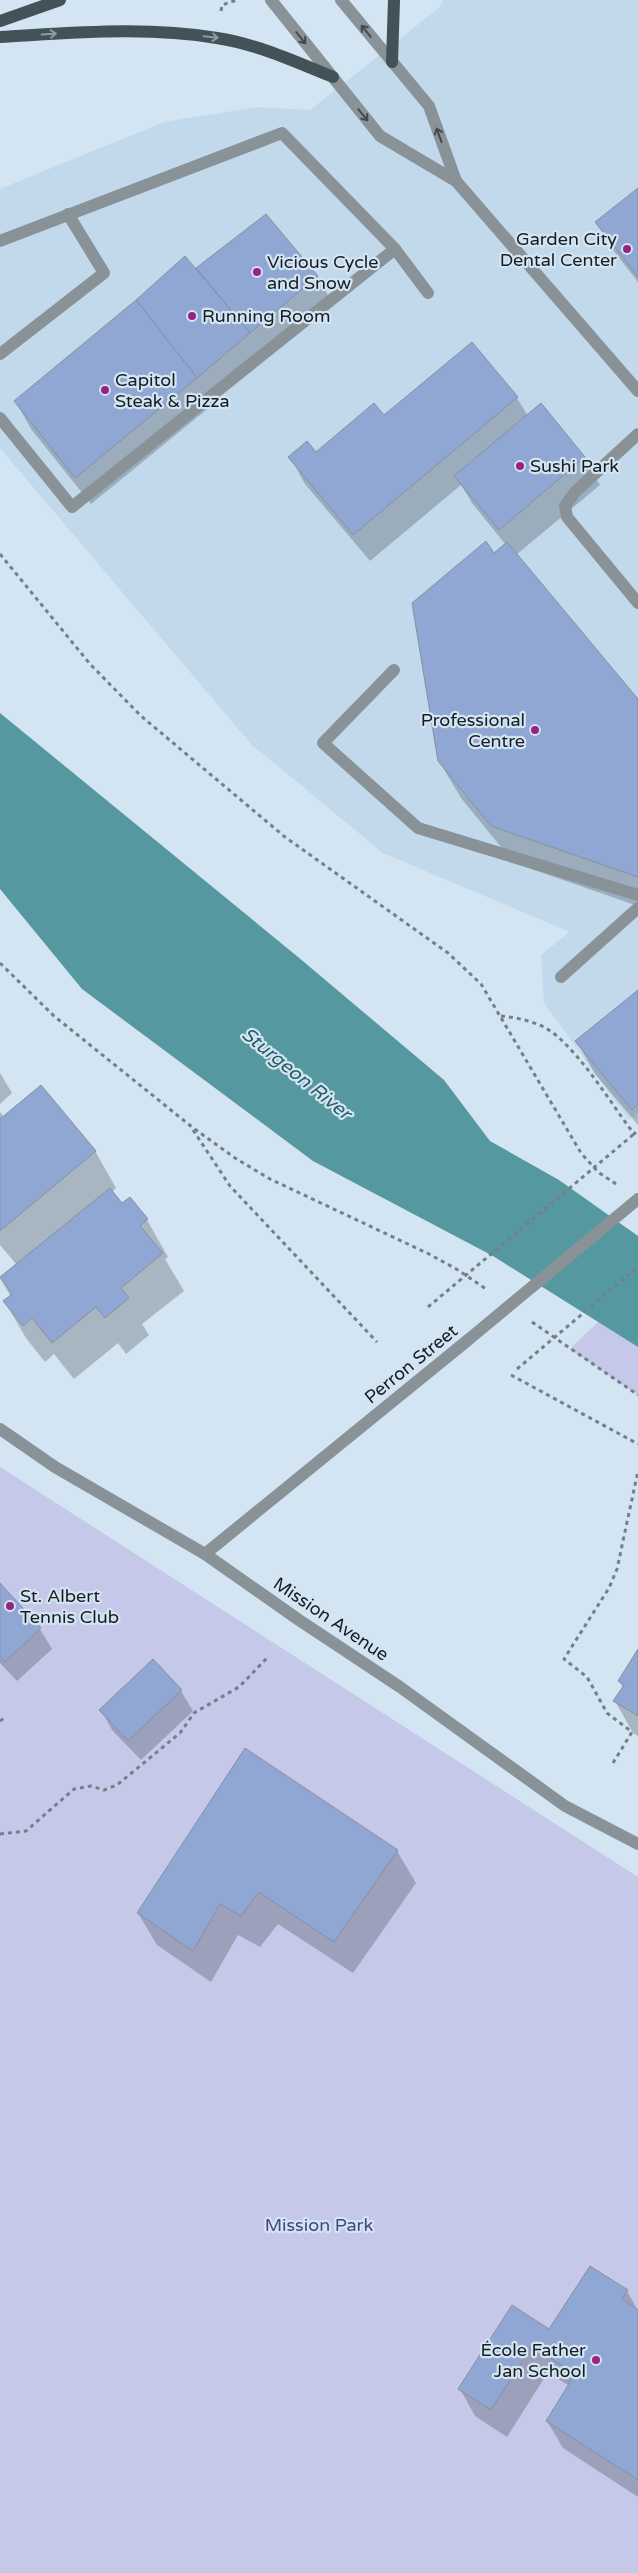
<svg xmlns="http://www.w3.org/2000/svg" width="638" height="2573" font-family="'Varela Round',sans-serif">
	<rect width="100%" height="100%" fill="#d3e4f2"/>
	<polygon fill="#c2d9ec" points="443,0 638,0 638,1113 629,1120 544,1003 541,955 570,932 383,853 251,744 0,448 0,189 164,122 257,107 310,110 439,8"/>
	<g fill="#c5c8e9">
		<polygon points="598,1322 638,1347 638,1395 570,1349"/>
		<polygon points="0,1467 638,1877 638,2573 0,2573"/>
	</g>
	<polygon fill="#56989f" points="0,713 298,957 444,1080 490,1141 559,1180 638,1236 638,1347 493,1256 313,1161 82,989 0,889"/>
	<g fill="#0003">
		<polygon points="638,190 638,282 613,250 597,223"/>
		<polygon points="197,269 317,276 333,304 207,399 211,406 91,504 31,429 16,402 201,275"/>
		<polygon points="517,398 528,416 584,457 600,485 516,555 638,701 638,906 514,863 461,798 439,761 493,555 506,545 472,503 461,485 370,561 305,484 290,457 316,454 384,417"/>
		<polygon points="638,991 638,1125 595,1074 577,1042"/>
		<polygon points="0,1073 12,1093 0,1104"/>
		<polygon points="0,1112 4,1117 95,1151 116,1188 112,1192 122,1204 130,1199 147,1220 168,1257 165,1259 184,1291 142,1324 149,1335 126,1354 118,1343 74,1379 54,1354 45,1362 26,1338 5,1302 11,1297 0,1278 17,1265 0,1245"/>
		<polygon points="0,1585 40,1629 52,1649 17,1681 0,1663"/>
		<polygon points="638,1651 638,1736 633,1733 615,1701 623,1688 619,1681"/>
		<polygon points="152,1661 181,1691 193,1711 141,1760 112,1730 101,1710"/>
		<polygon points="397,1851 416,1883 353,1973 278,1924 260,1947 238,1935 211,1982 157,1945 138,1913"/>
		<polygon points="627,2291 638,2311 638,2497 563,2448 547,2421 569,2386 548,2372 507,2437 475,2416 460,2389 549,2331"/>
	</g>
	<g fill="#8fa7d2" stroke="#8790a0">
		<polygon points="638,188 638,277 595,222"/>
		<polygon points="266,214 318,276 250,333 196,268"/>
		<polygon points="185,256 250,333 197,378 136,300"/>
		<polygon points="136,300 197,378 75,478 14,401"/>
		<polygon points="472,342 518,397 353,535 288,457 307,441 316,452 374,403 384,415"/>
		<polygon points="541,403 585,457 499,530 454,476"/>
		<polygon points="486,541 494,553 507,542 638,699 638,877 491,826 438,761 412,603"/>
		<polygon points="638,990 638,1104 632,1110 575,1041"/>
		<polygon points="41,1085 96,1151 0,1231 0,1119"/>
		<polygon points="110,1188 122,1203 130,1197 148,1219 140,1226 163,1253 121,1288 129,1298 105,1318 96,1307 52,1343 32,1318 23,1326 3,1301 12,1294 0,1277"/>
		<polygon points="0,1583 41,1628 5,1662 0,1657"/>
		<polygon points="638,1649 638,1716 613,1701 624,1685 618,1681"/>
		<polygon points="153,1659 182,1690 128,1741 99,1710"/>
		<polygon points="245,1748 398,1850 334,1942 259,1892 241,1916 220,1904 193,1951 137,1913"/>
		<polygon points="590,2266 628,2290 622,2299 638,2310 638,2480 546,2421 575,2374 532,2346 491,2410 458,2389 512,2305 549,2329"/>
	</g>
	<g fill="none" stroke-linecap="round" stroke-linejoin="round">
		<g stroke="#748089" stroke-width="3" stroke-dasharray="4 4" stroke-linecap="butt">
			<polyline points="221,11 222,5 237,0"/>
			<polyline points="0,554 90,664 141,716 285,837 448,953 481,984 581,1153 598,1172 616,1184"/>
			<polyline points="0,963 54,1016 192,1127 235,1158 270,1179 429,1254 458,1270 486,1289"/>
			<path d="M 501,1016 C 521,1018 543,1023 558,1037 C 588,1064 610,1102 634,1134 L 638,1130"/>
			<polyline points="193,1130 230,1186 377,1342"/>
			<polyline points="532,1322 638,1395"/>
			<polyline points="511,1375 638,1444"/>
			<polyline points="0,1721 4,1718"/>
			<polyline points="613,1763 632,1732 607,1713 587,1677 564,1659 609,1588 617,1569 638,1471"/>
			<polyline points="0,1834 26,1831 74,1789 91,1786 104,1790 117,1785 180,1733 194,1713 239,1687 268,1657"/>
		</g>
		<g stroke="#899296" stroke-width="12">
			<polyline points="271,0 380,136 456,181 638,391"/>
			<polyline points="341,0 429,106 456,181"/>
			<polyline points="0,241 282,133 395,249 428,293"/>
			<polyline points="0,354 104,273 68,214"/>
			<polyline points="0,418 72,507 395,249"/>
			<polyline points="638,434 575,492 565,506 567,517 638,603"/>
			<polyline points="394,670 323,743 418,828 638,895"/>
			<polyline points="561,977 638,908"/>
			<polyline points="0,1429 55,1467 205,1554 299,1620 400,1687 565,1806 638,1844"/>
			<polyline points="205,1554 468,1340"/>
		</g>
		<g stroke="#425258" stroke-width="12">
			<polyline points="0,21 60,0"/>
			<path d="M 0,37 C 72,33 145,26 217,38 C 257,44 296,62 333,77"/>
			<polyline points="392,62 394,0"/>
		</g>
		<g stroke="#748089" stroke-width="3" stroke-dasharray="4 4" stroke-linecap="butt">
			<polyline points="428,1307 634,1134"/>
			<polyline points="517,1369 638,1267"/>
		</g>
		<polyline stroke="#899296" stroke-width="12" points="468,1340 638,1199"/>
	</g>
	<defs><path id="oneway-shaft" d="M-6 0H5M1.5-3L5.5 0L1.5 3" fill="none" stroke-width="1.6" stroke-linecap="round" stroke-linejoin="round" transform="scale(1.25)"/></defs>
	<g stroke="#444b50">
		<use href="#oneway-shaft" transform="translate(366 31) rotate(-129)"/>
		<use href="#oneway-shaft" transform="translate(301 38) rotate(51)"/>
		<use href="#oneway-shaft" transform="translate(363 115) rotate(51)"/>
		<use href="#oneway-shaft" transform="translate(439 135) rotate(-110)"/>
	</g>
	<g stroke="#8a9ba5">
		<use href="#oneway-shaft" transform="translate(49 34) rotate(-3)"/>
		<use href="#oneway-shaft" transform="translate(211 37) rotate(6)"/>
	</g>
	<g fill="#99237f" stroke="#d3e4f2" stroke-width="2">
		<circle cx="627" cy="249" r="5"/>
		<circle cx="257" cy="272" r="5"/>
		<circle cx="192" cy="316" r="5"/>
		<circle cx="105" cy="390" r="5"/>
		<circle cx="520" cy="466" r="5"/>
		<circle cx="535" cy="730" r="5"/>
		<circle cx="10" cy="1606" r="5"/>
		<circle cx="596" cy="2360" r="5"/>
	</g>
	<g text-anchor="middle" stroke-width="4.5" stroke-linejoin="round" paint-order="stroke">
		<g font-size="18" fill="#161c21" stroke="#d3e4f2" text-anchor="start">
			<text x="617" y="245" text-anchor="end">Garden City<tspan x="617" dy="21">Dental Center</tspan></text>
			<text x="267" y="268">Vicious Cycle<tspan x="267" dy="21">and Snow</tspan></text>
			<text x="202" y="322">Running Room</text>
			<text x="115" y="386">Capitol<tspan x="115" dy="21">Steak &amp; Pizza</tspan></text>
			<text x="530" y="472">Sushi Park</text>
			<text x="525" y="726" text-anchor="end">Professional<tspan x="525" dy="21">Centre</tspan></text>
			<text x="20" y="1602">St. Albert<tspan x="20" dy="21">Tennis Club</tspan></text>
			<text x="586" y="2356" text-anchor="end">École Father<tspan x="586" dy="21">Jan School</tspan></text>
		</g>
		<g font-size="18" fill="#161c21" stroke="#d3e4f2">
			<text transform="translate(411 1364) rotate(-39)" y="6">Perron Street</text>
			<text transform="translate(331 1619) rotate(34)" y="6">Mission Avenue</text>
		</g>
		<g font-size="18" fill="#454682" stroke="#d3e4f2">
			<text x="319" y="2231">Mission Park</text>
		</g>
		<g font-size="19" font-style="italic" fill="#255e63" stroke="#d3e4f2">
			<text transform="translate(297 1073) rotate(39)" y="7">Sturgeon River</text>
		</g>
	</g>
</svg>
